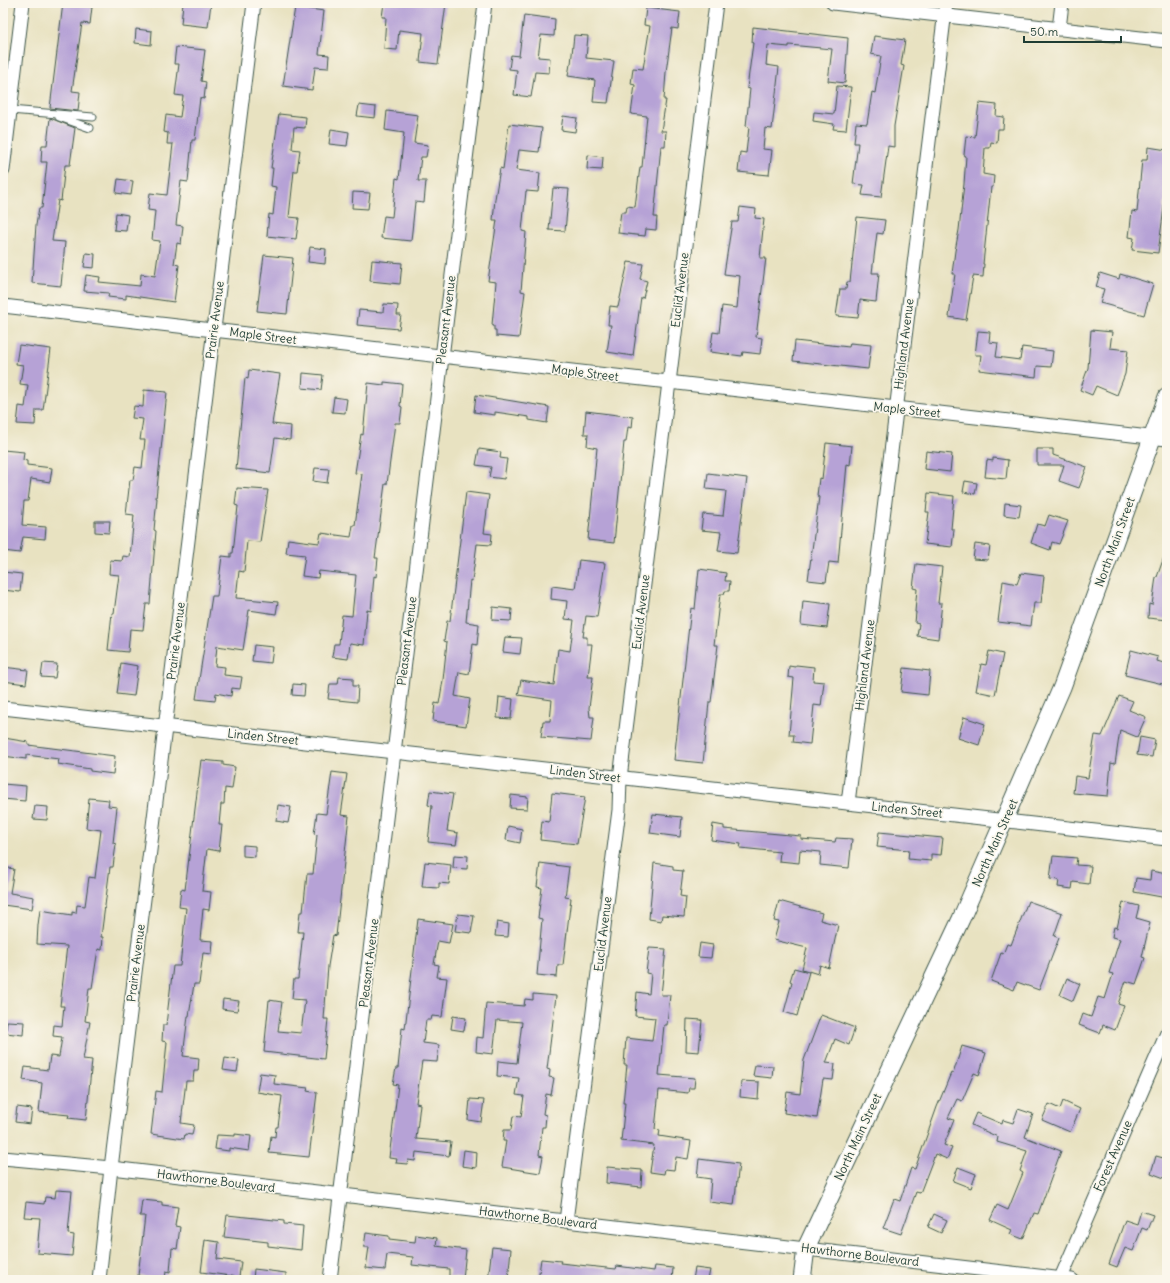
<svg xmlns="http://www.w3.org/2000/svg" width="1170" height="1283" font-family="Delius,sans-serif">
	<rect width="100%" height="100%" fill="#fbf7ec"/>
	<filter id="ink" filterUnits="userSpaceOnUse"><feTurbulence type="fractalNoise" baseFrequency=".025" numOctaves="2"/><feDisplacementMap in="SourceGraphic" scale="8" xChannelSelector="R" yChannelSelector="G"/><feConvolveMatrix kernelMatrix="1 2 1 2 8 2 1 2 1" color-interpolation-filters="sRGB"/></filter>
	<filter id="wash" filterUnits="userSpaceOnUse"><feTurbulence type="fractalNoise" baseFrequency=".012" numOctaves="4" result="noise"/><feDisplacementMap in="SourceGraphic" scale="16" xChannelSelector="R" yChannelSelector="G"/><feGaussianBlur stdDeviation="0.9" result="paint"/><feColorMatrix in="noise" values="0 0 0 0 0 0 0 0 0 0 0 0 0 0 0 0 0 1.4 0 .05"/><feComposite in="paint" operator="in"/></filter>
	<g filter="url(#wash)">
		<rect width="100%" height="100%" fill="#e8e2c1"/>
		<g id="blocks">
			<g fill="#b6a2d6">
				<polygon points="63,3 92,7 90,24 82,23 72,91 80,92 78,111 50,108"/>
				<polygon points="183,3 211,3 208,27 181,24"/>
				<polygon points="384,3 446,3 438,64 420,62 423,33 399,30 397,50 384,49 386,17 382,17"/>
				<polygon points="295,7 324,11 319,54 329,55 328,68 315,67 312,90 283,86"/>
				<polygon points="646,8 680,12 678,29 672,28 666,72 664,100 666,100 661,131 666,131 665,146 661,146 654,217 657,217 656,230 646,229 645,236 618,233 621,212 626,212 627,206 635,207 640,167 642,167 647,116 631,114 635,85 631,84 633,68 643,69 650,26 644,25"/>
				<polygon points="524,15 555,19 554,36 541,35 538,57 550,58 549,73 535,72 531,97 514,95 517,70 509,69 511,55 519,56"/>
				<polygon points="753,27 848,38 845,83 828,81 832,49 789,45 789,47 768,45 766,65 779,67 772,129 765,128 763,149 772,150 769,175 738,172 740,152 746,153 749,127 746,126 750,89 747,88 753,43 752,43"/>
				<polygon points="136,29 152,31 151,45 135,43"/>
				<polygon points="574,35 588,36 586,58 614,61 608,103 593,102 595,80 568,76 570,64 571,64"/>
				<polygon points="874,36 905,40 901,65 904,66 894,126 894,147 888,146 881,197 862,195 864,185 853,184 858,143 854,143 856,123 867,124 872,92 875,93 881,56 871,54"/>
				<polygon points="176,47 205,50 201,81 206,82 204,99 200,98 195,140 192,140 188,182 181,181 176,225 183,226 181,244 177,243 174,264 179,265 174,302 126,295 126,299 108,297 109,293 84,291 86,275 100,277 99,282 140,286 141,274 155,276 160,241 152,240 155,211 148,210 150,193 167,195 173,144 167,144 168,133 164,132 166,115 180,117 183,96 175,95 179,64 174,64"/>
				<polygon points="837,86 851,87 846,130 833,129 834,124 813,121 814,112 834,114"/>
				<polygon points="979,103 997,105 996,116 1004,117 1003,129 998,129 997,143 991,142 990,148 985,148 983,174 994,176 993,187 991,187 983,264 984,264 983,277 973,276 966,320 949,317 955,274 952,274 955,251 959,230 964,184 966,156 964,155 966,136 975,137"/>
				<polygon points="359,105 376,107 375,118 357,116"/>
				<polygon points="387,111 418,115 414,143 428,145 426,157 421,157 418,181 426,181 424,203 415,202 411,241 381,238 384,216 392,217 396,178 399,179 404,133 385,130"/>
				<polygon points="279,114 306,117 305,128 294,127 292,149 300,150 297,171 294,171 289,217 299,218 296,239 267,236 269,214 273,215 276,187 271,186 273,168 271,168"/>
				<polygon points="563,116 577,118 575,132 561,130"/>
				<polygon points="50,118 75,128 70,165 65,165 61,201 58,200 52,241 65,242 61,286 32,283 36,225 39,208 42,208 47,162 41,162 42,145 47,145"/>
				<polygon points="509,124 542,128 539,152 519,150 516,170 540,173 538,192 526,191 522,231 526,232 521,291 525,292 519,338 496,336 496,330 494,330 494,326 492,325 496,282 488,281 497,220 493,220 495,199 500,168 503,169"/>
				<polygon points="331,129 349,132 347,146 329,144"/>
				<polygon points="1148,147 1167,150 1167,185 1158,253 1132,250 1134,238 1129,237 1132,211 1137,212 1142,160 1147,160"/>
				<polygon points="588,155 603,157 602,170 587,169"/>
				<polygon points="118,179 133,181 131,195 116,193"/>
				<polygon points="553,188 569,189 565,231 549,230"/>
				<polygon points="353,192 370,193 368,209 352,208"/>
				<polygon points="740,207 756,209 755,218 764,219 760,258 766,258 756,337 762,338 760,354 743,352 742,356 710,352 713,332 719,333 722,306 737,308 740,276 724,274 732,222 738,222"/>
				<polygon points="116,213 128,215 126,231 114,230"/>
				<polygon points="857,217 885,220 883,234 877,233 872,273 879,273 876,302 860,300 858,318 836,316 840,289 846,289 847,282 850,282"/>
				<polygon points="310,247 326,249 325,264 308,262"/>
				<polygon points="86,253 95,254 94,268 84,267"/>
				<polygon points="264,255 293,258 287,314 257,311"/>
				<polygon points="372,260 402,263 400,284 370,281"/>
				<polygon points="628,262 643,264 640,279 647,281 643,298 641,297 633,356 607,352 611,325 608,325 610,306 618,307"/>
				<polygon points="1100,273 1119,279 1120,274 1153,284 1144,315 1100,303 1104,289 1096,287"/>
				<polygon points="384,304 398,305 397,315 401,315 399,329 357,325 359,310 383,312"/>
				<polygon points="1091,330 1112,332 1110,348 1128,350 1125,374 1117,395 1096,386 1092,395 1080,390 1088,368"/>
				<polygon points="978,331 990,332 989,342 998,343 996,357 1020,360 1022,347 1053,351 1051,367 1037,366 1036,377 979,370 981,355 975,355"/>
				<polygon points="795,341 849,347 850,343 871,345 868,369 793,361"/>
				<polygon points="19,345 51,349 43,410 36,410 35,425 17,424 19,406 25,407 28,385 20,384 23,365 16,364"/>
				<polygon points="249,370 280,374 272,424 291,426 290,440 275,438 270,473 236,469 245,378 248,379"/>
				<polygon points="303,373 323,375 321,390 302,388"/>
				<polygon points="384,382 402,384 400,406 402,407 400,423 395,423 387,484 385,484 375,558 378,558 376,577 374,576 371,611 367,610 364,645 350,643 348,659 332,657 334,644 339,644 342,615 352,616 356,575 319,571 318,578 302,576 305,555 286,553 288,539 319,543 321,533 351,537 353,525 355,525 362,474 355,473 361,434 363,435 368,383 384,385"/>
				<polygon points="144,390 167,392 156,498 157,498 154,530 156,531 150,604 146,604 143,630 130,629 128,652 108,650 112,613 114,613 119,575 109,574 110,560 122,561 123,556 130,557 134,515 126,514 130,480 133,480 135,467 142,468 145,440 140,440 143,419 132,418 134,406 143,407"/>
				<polygon points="476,395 549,407 547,423 529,420 529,417 495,412 495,415 474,412"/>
				<polygon points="334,397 347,399 345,413 332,412"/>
				<polygon points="586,411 633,417 632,428 628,427 626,442 624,442 614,543 588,540 597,448 587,446 588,434 584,434"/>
				<polygon points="826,443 852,446 850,465 847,464 838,563 829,562 826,582 808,580 819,497 817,496 819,478 822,479"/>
				<polygon points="479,449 501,452 500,458 507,459 504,479 489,477 491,467 476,465"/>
				<polygon points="1037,449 1053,449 1053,455 1087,467 1079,488 1059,481 1064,465 1037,465"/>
				<polygon points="3,450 24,452 23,460 27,461 27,465 52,468 50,482 31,479 28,501 24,501 22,525 46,527 45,539 23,537 20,553 3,551"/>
				<polygon points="926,451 952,454 950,472 924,469"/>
				<polygon points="993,458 1008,460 1006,479 985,477 987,460 993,461"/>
				<polygon points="315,468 329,469 327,483 313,481"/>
				<polygon points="708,473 747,478 737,553 718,551 721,532 701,530 703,514 723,516 726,491 706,489"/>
				<polygon points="965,481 977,483 975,494 963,492"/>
				<polygon points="237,488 268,490 260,542 247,541 244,572 239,571 236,598 278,602 276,614 249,610 243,650 217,646 215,666 225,667 224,675 242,677 240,689 232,688 231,696 216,693 215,701 196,699 212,596 217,596 222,556 231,557 231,553 233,553 238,506 235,505"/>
				<polygon points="466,492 489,495 484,533 492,534 491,545 477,544 472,581 470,580 466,622 479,624 477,645 473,644 469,674 459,672 455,696 470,699 466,726 433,721 435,703 439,704 443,680 447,642 444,641 447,621 450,621"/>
				<polygon points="928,493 954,496 951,529 954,529 952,547 925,544 929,512 926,512"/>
				<polygon points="1005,503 1021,505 1019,517 1004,515"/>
				<polygon points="1049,515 1068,521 1059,544 1052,542 1050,550 1031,543 1037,524 1045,526"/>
				<polygon points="95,521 110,521 109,533 95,532"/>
				<polygon points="975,544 990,546 988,560 973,559"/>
				<polygon points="1165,554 1167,554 1167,620 1148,618 1149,604 1152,605 1156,577 1157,577"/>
				<polygon points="579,560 605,563 597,617 586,616 583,637 587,637 587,644 592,644 588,677 593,677 589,708 590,717 594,717 591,741 541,737 543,721 550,721 552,700 518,695 521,680 554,685 558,649 570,651 574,620 565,619 567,601 551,599 552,586 575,589"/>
				<polygon points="916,564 942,567 938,603 942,603 938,639 917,636 919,624 915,623 916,612 915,612 917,589 913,588"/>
				<polygon points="699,569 726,573 725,581 730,581 729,591 725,591 724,594 720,594 714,645 718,645 711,702 709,702 703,763 674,760 691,608 695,609"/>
				<polygon points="3,572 22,574 20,592 3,590"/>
				<polygon points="1021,573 1044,576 1041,603 1034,603 1031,626 998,622 1003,581 1017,584"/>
				<polygon points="803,601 830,604 827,628 801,625"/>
				<polygon points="493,607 512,609 511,621 492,620"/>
				<polygon points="505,637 522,638 520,654 503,652"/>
				<polygon points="254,645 273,647 271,663 252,661"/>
				<polygon points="1131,650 1158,657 1157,661 1167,664 1167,685 1125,675"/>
				<polygon points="989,651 1003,654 995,695 976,691 981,664 986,665"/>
				<polygon points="43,663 57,664 55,678 41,677"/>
				<polygon points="121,663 138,666 134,696 117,694"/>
				<polygon points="796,665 814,667 813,681 824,682 821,706 814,705 810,744 793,742 794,735 789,735 794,678 788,677 789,666 795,667"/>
				<polygon points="3,667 28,670 26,684 3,681"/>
				<polygon points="904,668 930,671 928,695 901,692"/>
				<polygon points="339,677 353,678 353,686 358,686 357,702 328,699 330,684 338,684"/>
				<polygon points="293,684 305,685 304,696 292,695"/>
				<polygon points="1119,696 1133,701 1129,710 1146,717 1137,737 1120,730 1115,764 1111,763 1108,796 1073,793 1075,776 1088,778 1095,735 1102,736"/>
				<polygon points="499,697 513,699 511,719 497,718"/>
				<polygon points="964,717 985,724 979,745 958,738"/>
				<polygon points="1140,737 1155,740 1152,757 1137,755"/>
				<polygon points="4,738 28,742 28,745 115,756 113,774 90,771 90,769 58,764 59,759 26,755 26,759 3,756"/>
				<polygon points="201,760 223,762 223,765 235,767 232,789 225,788 224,804 221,804 219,825 222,825 219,851 207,849 202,891 211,892 209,910 203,909 200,940 213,941 212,954 203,953 199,984 194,984 189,1016 188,1016 183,1056 199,1058 198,1071 194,1071 193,1081 186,1081 181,1123 194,1125 192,1135 185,1134 184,1139 151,1134 156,1091 162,1092 167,1042 162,1041 163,1025 166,1025 173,966 180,966 186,908 179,907 181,889 185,890"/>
				<polygon points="332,772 347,774 341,815 349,816 336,936 333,935 328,966 324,1019 328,1019 324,1059 264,1052 269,1000 282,1002 278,1031 301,1033 305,1000 292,999 294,979 298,979 303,932 298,932 300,912 303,912 307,874 313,874 317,835 314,834 317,813 326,814"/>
				<polygon points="3,784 26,786 25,801 3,799"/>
				<polygon points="430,791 453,794 447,831 458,833 456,845 428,842 432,806 428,805"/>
				<polygon points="552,793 585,797 577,844 540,840 542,821 549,822"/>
				<polygon points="511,795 528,797 527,809 510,808"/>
				<polygon points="89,798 109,800 108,806 117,807 113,843 116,844 113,867 110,867 101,937 103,937 102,950 98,949 92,988 89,988 85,1021 90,1022 83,1059 92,1060 86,1120 68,1118 69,1115 39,1112 42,1083 23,1080 25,1067 48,1070 50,1056 59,1057 62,1037 53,1036 54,1025 62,1026 64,1006 60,1006 67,946 37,944 38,925 40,910 72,915 72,912 76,913 77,905 85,906 89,877 95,878 101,830 86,828"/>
				<polygon points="278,805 291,807 288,823 276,821"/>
				<polygon points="35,806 48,807 47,820 33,819"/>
				<polygon points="653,814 682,817 680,837 650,833"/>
				<polygon points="713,824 724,826 724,829 801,836 801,839 835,842 836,838 852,839 849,868 820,865 821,852 800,850 799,863 779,861 780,852 740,848 741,844 711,840"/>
				<polygon points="508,826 522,829 520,843 506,840"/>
				<polygon points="879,832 943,838 941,855 931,854 931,861 908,859 909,850 877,847"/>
				<polygon points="243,845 255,846 255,857 243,856"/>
				<polygon points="454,855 468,856 467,869 453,868"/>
				<polygon points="1053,856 1077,858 1076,865 1091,866 1089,884 1073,882 1072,889 1058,887 1059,880 1050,879"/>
				<polygon points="425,862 451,865 449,884 439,883 439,888 422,887"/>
				<polygon points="540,863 569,867 565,897 571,898 563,965 558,965 557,977 537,975 542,919 538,918 542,888 537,887"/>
				<polygon points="654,863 673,866 673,870 683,871 680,896 686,897 684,917 662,915 661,921 649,919"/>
				<polygon points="3,867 14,869 10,893 34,897 32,909 3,905"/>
				<polygon points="1151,871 1167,874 1167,898 1134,892 1136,878 1150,880"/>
				<polygon points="779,901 822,913 820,920 838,925 829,968 820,965 818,974 802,969 807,948 774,940 779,922 774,921"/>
				<polygon points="1028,901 1062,913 1054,936 1059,938 1039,990 1017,982 1014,990 991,981 1001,953 1003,954 1007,944 1011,945"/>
				<polygon points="1123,902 1139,906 1136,918 1150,922 1142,957 1145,958 1136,984 1126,981 1118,1004 1124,1006 1115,1030 1103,1025 1100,1033 1079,1025 1083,1014 1091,1017 1098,997 1105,999 1113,974 1109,973 1120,939 1112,937 1114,927 1117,928"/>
				<polygon points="458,914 474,916 471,933 455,931"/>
				<polygon points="418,919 453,924 449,943 438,941 434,964 439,965 437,977 447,978 442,1017 432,1016 431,1020 426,1020 423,1043 439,1045 437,1062 422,1061 416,1103 420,1104 416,1139 451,1142 449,1156 416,1152 415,1161 408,1160 407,1164 396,1163 397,1159 389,1158 398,1085 393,1084 396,1068 398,1068 402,1028 405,1029"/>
				<polygon points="497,922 509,924 508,937 495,936"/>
				<polygon points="700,943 713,945 711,958 698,957"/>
				<polygon points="649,948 666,949 661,995 670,995 667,1025 664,1025 659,1075 695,1078 694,1088 689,1088 688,1093 659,1090 655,1129 660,1130 659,1136 691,1141 688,1159 676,1157 674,1170 665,1169 664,1174 650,1172 654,1145 621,1141 625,1103 623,1103 627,1065 624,1065 626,1038 652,1041 655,1018 635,1016 637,992 649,994 651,974 646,973"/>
				<polygon points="794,968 809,972 797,1016 784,1012 792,982 790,981"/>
				<polygon points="1067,978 1080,984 1073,1001 1060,995"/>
				<polygon points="533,994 556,996 547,1069 550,1070 549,1077 554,1078 551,1095 546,1094 543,1114 546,1115 545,1127 542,1127 539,1155 543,1156 540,1173 502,1167 506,1141 503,1141 504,1130 511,1130 513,1116 521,1117 524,1096 516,1095 519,1078 497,1076 498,1061 517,1063 522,1022 497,1020 493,1054 476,1052 477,1037 483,1038 486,1003 524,1006 525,999 533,1000"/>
				<polygon points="223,999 239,1001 237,1011 222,1009"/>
				<polygon points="821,1015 855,1028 849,1045 835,1039 826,1063 835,1064 833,1080 823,1079 817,1118 784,1113 787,1092 800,1094 804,1060"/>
				<polygon points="453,1016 466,1018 464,1031 451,1029"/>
				<polygon points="687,1019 702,1020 699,1052 686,1051"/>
				<polygon points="7,1021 24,1022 23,1035 6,1033"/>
				<polygon points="962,1046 986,1053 979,1075 974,1073 962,1101 957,1099 948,1118 954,1120 944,1145 952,1148 947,1159 935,1154 920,1193 916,1192 901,1234 883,1228 894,1199 900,1201 911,1168 915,1169 937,1107 951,1073 953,1074"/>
				<polygon points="225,1058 239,1060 237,1072 223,1070"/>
				<polygon points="755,1065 773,1066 772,1078 753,1076"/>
				<polygon points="260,1073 275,1075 274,1084 308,1088 307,1091 317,1093 309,1157 269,1153 271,1136 275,1137 276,1127 278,1127 282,1096 257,1092"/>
				<polygon points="741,1081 759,1082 758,1099 740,1097"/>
				<polygon points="470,1099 484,1100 481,1122 468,1120"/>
				<polygon points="1063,1101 1080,1109 1070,1132 1042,1120 1049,1104 1060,1109"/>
				<polygon points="17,1107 32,1109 30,1124 15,1122"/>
				<polygon points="1018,1109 1033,1114 1025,1137 1061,1151 1038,1214 1034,1213 1023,1239 1010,1234 1012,1230 990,1220 997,1205 1008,1210 1023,1173 1020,1171 1027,1151 997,1142 998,1137 971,1125 976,1113 1002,1124 1003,1120 1013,1123"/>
				<polygon points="235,1134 251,1136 249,1151 229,1148 229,1151 215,1149 217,1135 235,1136"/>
				<polygon points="464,1150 477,1152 476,1168 462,1166"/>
				<polygon points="1156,1156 1167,1159 1167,1179 1151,1173"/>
				<polygon points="699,1159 739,1164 734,1205 709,1202 711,1179 697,1177"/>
				<polygon points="607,1167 642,1170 641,1187 606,1183"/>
				<polygon points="958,1167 976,1174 971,1188 953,1181"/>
				<polygon points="56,1190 72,1191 68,1234 74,1235 72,1256 37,1253 40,1218 24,1217 26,1202 44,1204 45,1197 55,1198"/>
				<polygon points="142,1200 162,1202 162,1205 178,1207 175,1226 180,1227 177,1249 172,1248 170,1272 166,1271 165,1279 138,1276 145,1216 140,1216"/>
				<polygon points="1141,1211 1153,1215 1147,1230 1142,1228 1133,1251 1125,1248 1117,1267 1109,1264 1125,1220 1137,1224"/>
				<polygon points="934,1214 947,1220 941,1233 928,1227"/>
				<polygon points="227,1215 284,1221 284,1224 303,1226 301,1250 268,1246 268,1242 224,1237"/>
				<polygon points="366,1233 389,1236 389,1239 415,1242 416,1235 437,1238 436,1246 466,1250 463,1279 449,1277 449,1269 412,1265 413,1257 387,1254 385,1270 366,1268 369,1247 364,1247"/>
				<polygon points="205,1240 219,1242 217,1259 241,1262 239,1277 201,1272"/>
				<polygon points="492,1247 511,1249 508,1280 488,1280"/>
				<polygon points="541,1259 561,1261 560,1263 616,1269 617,1266 654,1271 655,1266 673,1268 672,1280 538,1280"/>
				<polygon points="695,1268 710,1270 708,1280 693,1280"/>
				<polygon points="254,1269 286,1273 286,1280 253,1279"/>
			</g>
		</g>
	</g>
	<g filter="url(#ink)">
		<use href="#blocks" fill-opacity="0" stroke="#3d5649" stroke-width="1"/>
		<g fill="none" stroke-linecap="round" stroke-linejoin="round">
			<g stroke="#3d5649" stroke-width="9">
				<g id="service">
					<polyline points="10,110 93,117"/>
					<polyline points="59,117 90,128"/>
				</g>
			</g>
			<g stroke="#3d5649" stroke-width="15">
				<g id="minor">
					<polyline points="833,3 1167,41"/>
					<polyline points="1059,29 1062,3"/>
					<polyline points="3,170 23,3"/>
					<polyline points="3,306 1167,439"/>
					<polyline points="3,708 1167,839"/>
					<polyline points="848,803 946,3"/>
					<polyline points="3,1158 111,1168 1072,1280"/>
					<polyline points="566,1221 619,810 620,778 716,3"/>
					<polyline points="99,1280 111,1168 254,3"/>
					<polyline points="330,1280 485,3"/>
					<polyline points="1060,1280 1167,1033"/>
				</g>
			</g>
			<g stroke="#3d5649" stroke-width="19">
				<polyline id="tertiary" points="802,1280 806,1248 961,919 1062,687 1167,397"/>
			</g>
			<use href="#service" stroke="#fff" stroke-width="7"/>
			<use href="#minor" stroke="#fff" stroke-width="13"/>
			<use href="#tertiary" stroke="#fff" stroke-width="17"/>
		</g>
	</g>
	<g text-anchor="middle" stroke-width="3.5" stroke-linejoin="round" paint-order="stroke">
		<g font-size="12" fill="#1f3d34" stroke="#fbf7ec">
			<text transform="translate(680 290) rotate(-83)" y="4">Euclid Avenue</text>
			<text transform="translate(215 320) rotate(-83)" y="4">Prairie Avenue</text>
			<text transform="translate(446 320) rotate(-83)" y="4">Pleasant Avenue</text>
			<text transform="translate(263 336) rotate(7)" y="4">Maple Street</text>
			<text transform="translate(904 344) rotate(-83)" y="4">Highland Avenue</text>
			<text transform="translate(585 373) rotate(7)" y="4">Maple Street</text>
			<text transform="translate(907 410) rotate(6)" y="4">Maple Street</text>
			<text transform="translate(1115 542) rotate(-70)" y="4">North Main Street</text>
			<text transform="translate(641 612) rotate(-83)" y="4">Euclid Avenue</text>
			<text transform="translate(176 641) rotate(-83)" y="4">Prairie Avenue</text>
			<text transform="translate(407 641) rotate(-83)" y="4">Pleasant Avenue</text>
			<text transform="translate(865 665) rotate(-83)" y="4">Highland Avenue</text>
			<text transform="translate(263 737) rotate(6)" y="4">Linden Street</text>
			<text transform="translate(585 774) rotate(7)" y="4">Linden Street</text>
			<text transform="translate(907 810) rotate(6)" y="4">Linden Street</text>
			<text transform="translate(995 843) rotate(-66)" y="4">North Main Street</text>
			<text transform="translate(603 934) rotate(-83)" y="4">Euclid Avenue</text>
			<text transform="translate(136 963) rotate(-83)" y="4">Prairie Avenue</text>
			<text transform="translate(369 963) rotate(-83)" y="4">Pleasant Avenue</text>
			<text transform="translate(858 1137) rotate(-65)" y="4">North Main Street</text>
			<text transform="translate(1113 1156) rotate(-66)" y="4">Forest Avenue</text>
			<text transform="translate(216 1181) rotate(7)" y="4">Hawthorne Boulevard</text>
			<text transform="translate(538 1218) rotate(7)" y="4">Hawthorne Boulevard</text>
			<text transform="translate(860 1255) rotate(7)" y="4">Hawthorne Boulevard</text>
		</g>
	</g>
	<rect width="1170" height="1283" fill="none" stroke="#fbf7ec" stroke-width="16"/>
	<path d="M1024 36v6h97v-6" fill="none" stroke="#1f3d34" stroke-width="2"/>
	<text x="1030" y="36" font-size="12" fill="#1f3d34" stroke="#fbf7ec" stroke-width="3" paint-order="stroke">50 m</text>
</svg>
